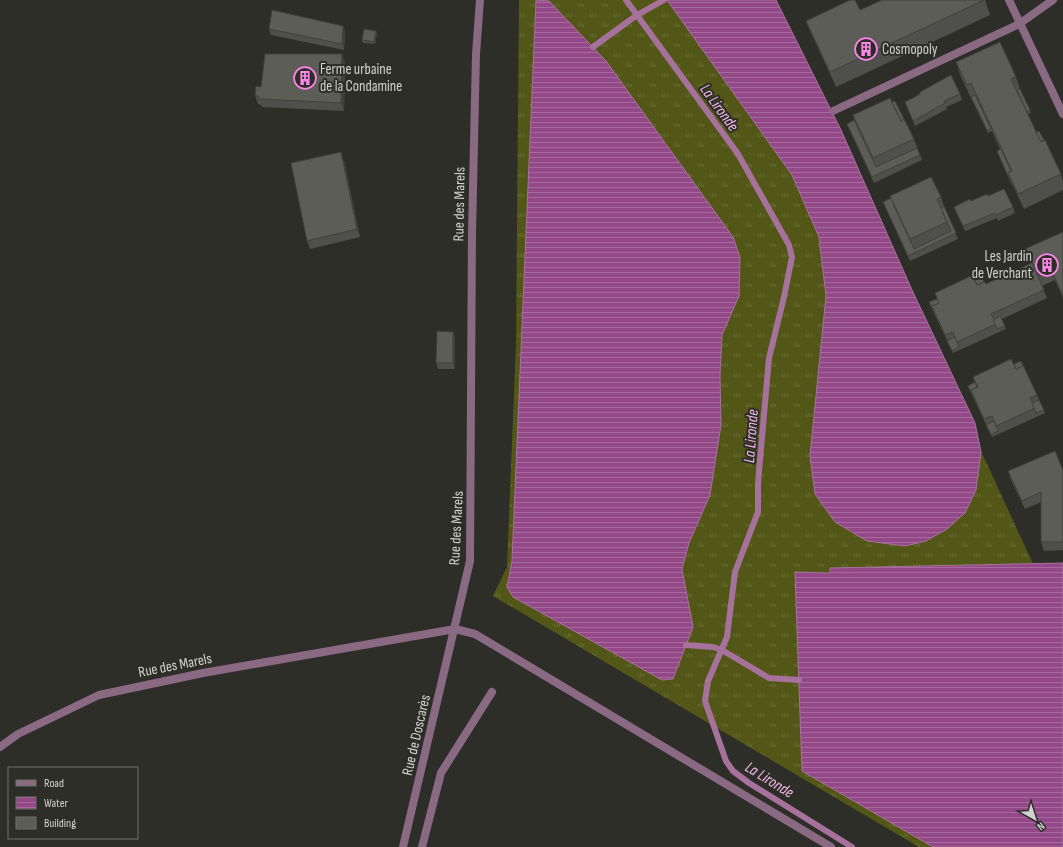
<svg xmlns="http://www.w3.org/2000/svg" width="1063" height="847" font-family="'Sofia Sans Condensed',sans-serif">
	<defs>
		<pattern id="grass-tufts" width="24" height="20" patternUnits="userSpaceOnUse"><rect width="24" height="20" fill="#525717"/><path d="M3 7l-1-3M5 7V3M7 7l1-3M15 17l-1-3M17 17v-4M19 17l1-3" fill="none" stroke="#6a6e38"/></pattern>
		<pattern id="water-rules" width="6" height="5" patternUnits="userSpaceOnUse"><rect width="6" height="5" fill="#934987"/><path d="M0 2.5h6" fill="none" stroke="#a66b9c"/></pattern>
	</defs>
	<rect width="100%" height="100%" fill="#2e2e29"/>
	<polygon fill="url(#grass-tufts)" points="519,0 773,0 1034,566 1063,847 919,847 493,596 507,567 516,344"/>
	<g fill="url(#water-rules)" stroke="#a6729c">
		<polygon points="536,0 549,1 606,61 733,237 740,257 739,296 722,335 720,375 721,425 710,495 689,543 682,569 693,627 673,679 662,680 513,597 507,587 512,561"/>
		<polygon points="667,0 776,0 841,130 912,290 975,423 981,452 976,490 965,513 947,529 926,541 905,546 867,541 835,522 815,494 810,456 826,296 819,237 792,175"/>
		<polygon points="1063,563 1063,847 933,847 802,771 795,572 830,573 830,568"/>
	</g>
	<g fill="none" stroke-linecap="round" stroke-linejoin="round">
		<g stroke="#a6729c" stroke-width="6">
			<polyline points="626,0 738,154 789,245 792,257 784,297 769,358 758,483 758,512 735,572 727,637 708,681 705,701 726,761 733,771 749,783 852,847"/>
			<polyline points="593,47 637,15 664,0"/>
			<polyline points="686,645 713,647 722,650 769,678 799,680"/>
		</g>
		<g stroke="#8a6983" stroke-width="8">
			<polyline points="455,629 475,634 831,847"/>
			<polyline points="422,847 441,773 492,692"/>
		</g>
		<g stroke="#8a6983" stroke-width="8">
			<polyline points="1009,0 1063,114"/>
			<polyline points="833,111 1019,24 1053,0"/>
			<polyline points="0,747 18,734 99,695 203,673 455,629"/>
			<polyline points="403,847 470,561 472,233 476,54 480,0"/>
		</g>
	</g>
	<g fill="#4f504b">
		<polygon points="985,0 990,15 836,87 812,35 806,21 860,10"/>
		<polygon points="343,26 345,31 344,50 271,35 269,29"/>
		<polygon points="376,31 377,34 375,44 363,43 362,40"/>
		<polygon points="345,62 344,111 262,107 261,105 258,104 255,95 261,87"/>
		<polygon points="956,62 1016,77 1020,89 1030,110 1031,113 1028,114 1036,132 1061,174 1063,181 1063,190 1024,209 998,154 1000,149 992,131 988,133 961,77"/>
		<polygon points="960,94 962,100 946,107 947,109 915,126 905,102"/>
		<polygon points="853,115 904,119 914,139 922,160 874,183 847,124 854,120"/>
		<polygon points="344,161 360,237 310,249 307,241"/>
		<polygon points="988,196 1013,207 1015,213 998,221 997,218 965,231 954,207"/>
		<polygon points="941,197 944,206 958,239 910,261 883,202"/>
		<polygon points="1063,232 1063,298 1055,280 1042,286 1047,298 1002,319 1006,329 953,353 930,305 937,299 935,293 975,280 986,284 1031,263 1025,249"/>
		<polygon points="455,337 455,369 438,369 436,363"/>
		<polygon points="1014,364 1037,395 1045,413 992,437 969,389 975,382 973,377"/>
		<polygon points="1063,470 1063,550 1044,551 1041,542 1041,502 1025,509 1011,480 1008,471"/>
	</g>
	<g fill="#40413d">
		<polygon points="343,26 345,31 344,50 342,44"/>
		<polygon points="376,31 377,34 375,44 374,42"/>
		<polygon points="342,54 345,62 344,111 341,103"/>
		<polygon points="341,152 344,161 360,237 357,229"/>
		<polygon points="453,332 455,337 455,369 453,363"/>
	</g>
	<g fill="#5c5d57" stroke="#40413d">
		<polygon points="850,0 855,0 860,10 882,0 984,0 830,72 806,21"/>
		<polygon points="272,10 343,26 342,44 269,29"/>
		<polygon points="364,29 376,31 374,42 362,40"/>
		<polygon points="1000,42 1016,77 1011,79 1041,142 1045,140 1061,174 1018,194 1008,173 1012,171 971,83 967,85 956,62"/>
		<polygon points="265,54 342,54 341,103 259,99 259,97 255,95 256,86 261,87"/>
		<polygon points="951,75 960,94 944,101 945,103 913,121 905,102 920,94 920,92"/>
		<polygon points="1020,89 1030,110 1027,112 1017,90"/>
		<polygon points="975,95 991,129 987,130 971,97"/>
		<polygon points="890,98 901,121 904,119 914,139 873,158 853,115"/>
		<polygon points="895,101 904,119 901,121 892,102"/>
		<polygon points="854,120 876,167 917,148 920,155 872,177 847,124"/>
		<polygon points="1039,131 1044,140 1041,142 1036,132"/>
		<polygon points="1001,149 1011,171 1008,173 1012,185 997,151"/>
		<polygon points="341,152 357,229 307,241 291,163"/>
		<polygon points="931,177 941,197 937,199 947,222 910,239 890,196"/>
		<polygon points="1004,189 1013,207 996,215 995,213 963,226 954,207 970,199 971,201 987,194 988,196"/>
		<polygon points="891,198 894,206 914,249 951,231 947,222 941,208 944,206 956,233 908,256 883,202"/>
		<polygon points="1063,232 1063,296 1051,269 1038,275 1025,249"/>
		<polygon points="1032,263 1044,290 991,314 996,324 957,342 953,332 945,335 932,306 939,303 935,293 973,275 977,285 985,282 986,284"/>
		<polygon points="982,277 984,282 977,285 975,280"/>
		<polygon points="937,299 939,303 932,306 934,312 929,302"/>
		<polygon points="1000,316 1005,326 997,329 993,320"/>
		<polygon points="437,331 453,332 453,363 436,363"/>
		<polygon points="955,337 959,347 952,351 947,341"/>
		<polygon points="1011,359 1016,369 1023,365 1037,395 1030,398 1035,408 996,426 992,416 984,419 971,390 978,387 973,377"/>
		<polygon points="1021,361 1023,366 1016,369 1014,364"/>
		<polygon points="975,382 977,387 971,390 973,396 968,386"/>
		<polygon points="1039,400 1044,410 1036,413 1032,403"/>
		<polygon points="994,421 998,431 991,435 986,425"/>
		<polygon points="1055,451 1063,470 1063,542 1041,542 1041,492 1022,501 1008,471"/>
	</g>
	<defs>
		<g id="building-ring" transform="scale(1.15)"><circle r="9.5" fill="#2e2e29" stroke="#fa87e7" stroke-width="1.5"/><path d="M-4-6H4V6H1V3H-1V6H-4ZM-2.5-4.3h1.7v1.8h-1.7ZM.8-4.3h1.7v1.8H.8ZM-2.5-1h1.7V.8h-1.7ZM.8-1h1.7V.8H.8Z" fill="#fa87e7"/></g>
	</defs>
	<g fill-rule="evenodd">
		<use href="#building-ring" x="866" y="49"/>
		<use href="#building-ring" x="305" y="78"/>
		<use href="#building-ring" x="1047" y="265"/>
	</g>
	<g text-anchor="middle" stroke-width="4" stroke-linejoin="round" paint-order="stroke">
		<g font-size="15" fill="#d1d2ce" stroke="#2e2e29" text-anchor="start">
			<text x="882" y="54">Cosmopoly</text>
			<text x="320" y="74">Ferme urbaine<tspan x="320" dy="17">de la Condamine</tspan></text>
			<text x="1032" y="261" text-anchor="end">Les Jardin<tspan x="1032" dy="17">de Verchant</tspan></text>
		</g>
		<g font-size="15" fill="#d1d2ce" stroke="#2e2e29">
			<text transform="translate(459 204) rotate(-89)" y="5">Rue des Marels</text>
			<text transform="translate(456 528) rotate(-87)" y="5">Rue des Marels</text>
			<text transform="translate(175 665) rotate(-11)" y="5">Rue des Marels</text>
			<text transform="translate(416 735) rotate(-77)" y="5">Rue de Doscarès</text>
		</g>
		<g font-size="16" font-style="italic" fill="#f6b9ea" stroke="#2e2e29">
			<text transform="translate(720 107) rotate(54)" y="6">La Lironde</text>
			<text transform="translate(750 436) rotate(-86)" y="6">La Lironde</text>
			<text transform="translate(770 779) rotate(32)" y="6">La Lironde</text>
		</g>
	</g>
	<rect x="8" y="767" width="130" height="72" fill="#2e2e29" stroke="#6f706b"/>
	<rect x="16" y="780" width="20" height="6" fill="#8a6983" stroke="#6f706b"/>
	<text x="44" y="787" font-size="12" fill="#d1d2ce">Road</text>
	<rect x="16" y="797" width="20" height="12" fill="url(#water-rules)" stroke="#6f706b"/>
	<text x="44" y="807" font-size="12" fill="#d1d2ce">Water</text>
	<rect x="16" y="817" width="20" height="12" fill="#5c5d57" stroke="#6f706b"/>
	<text x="44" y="827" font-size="12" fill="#d1d2ce">Building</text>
	<g transform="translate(1035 819) rotate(141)" stroke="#2e2e29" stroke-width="3" paint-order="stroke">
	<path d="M0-3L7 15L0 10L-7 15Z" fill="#d1d2ce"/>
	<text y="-6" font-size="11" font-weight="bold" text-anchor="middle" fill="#d1d2ce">N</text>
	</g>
</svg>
